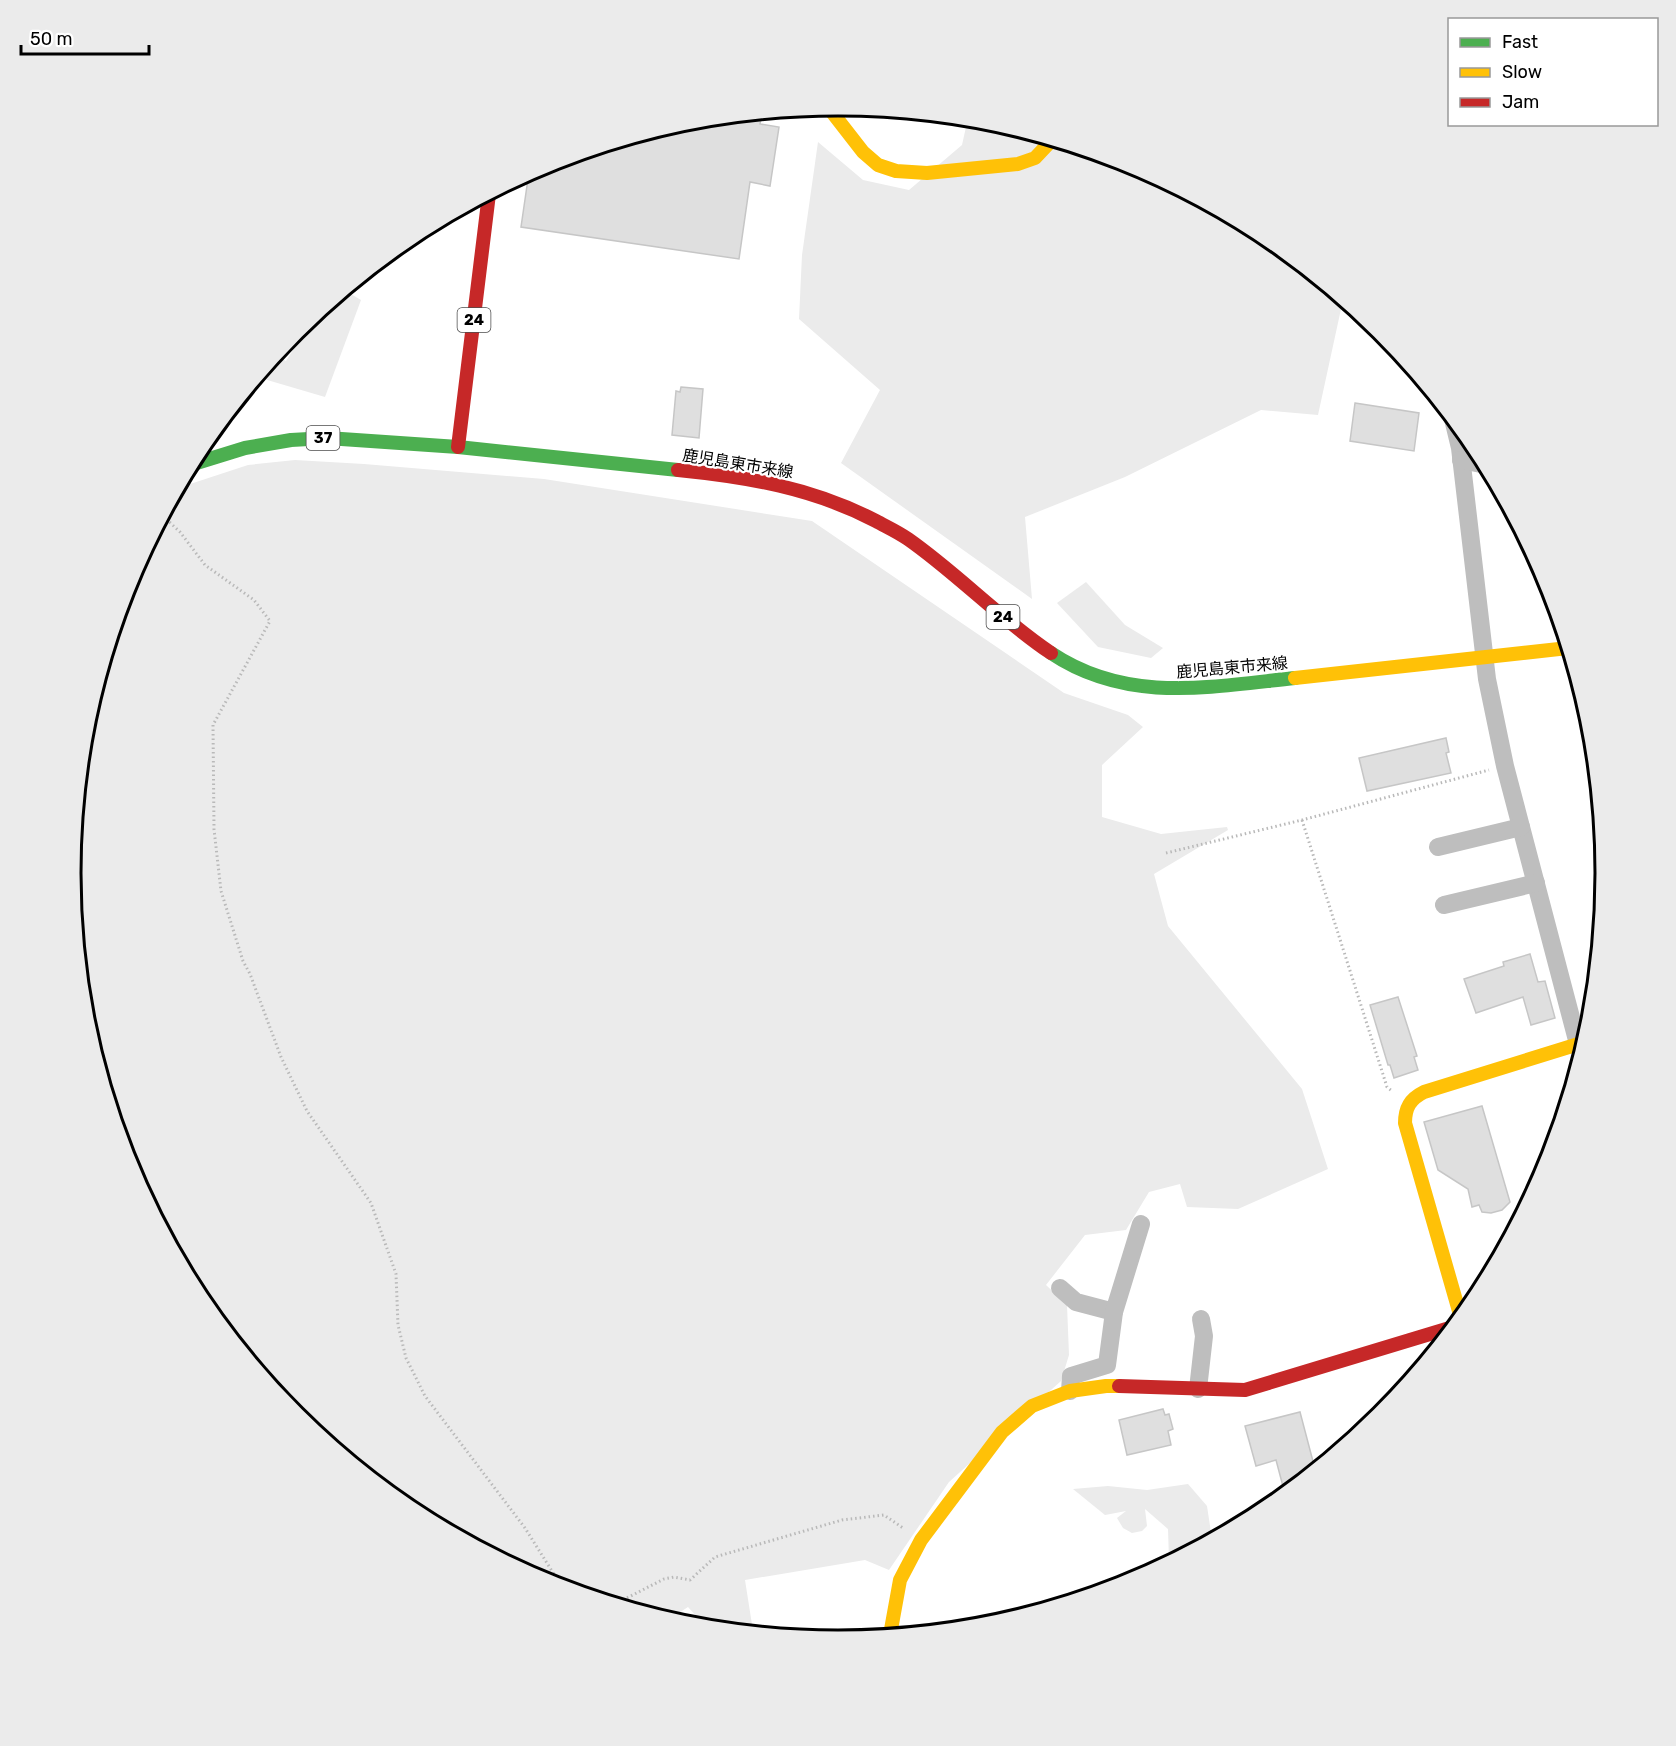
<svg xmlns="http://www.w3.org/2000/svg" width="1676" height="1746" font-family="Rubik,'Noto Sans JP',sans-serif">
	<rect width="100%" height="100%" fill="#fff"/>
	<g fill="#ebebeb">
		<polygon points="968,118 988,120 1132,164 1265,235 1332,290 1341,309 1318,415 1261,410 1125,477 1025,517 1032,599 841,463 880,390 799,319 802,255 818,142 863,180 909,190 962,145"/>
		<polygon points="344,290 361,300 325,397 257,377 275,355 286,361 316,314"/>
		<polygon points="295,460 364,464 544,479 812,521 1064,693 1128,715 1143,727 1102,765 1102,817 1161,834 1227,827 1228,830 1154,874 1168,926 1302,1089 1328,1169 1238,1209 1187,1207 1180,1184 1149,1192 1126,1230 1085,1235 1046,1285 1067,1305 1069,1355 1061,1381 949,1482 889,1570 865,1560 745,1580 753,1631 752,1632 706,1627 688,1607 668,1620 544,1582 411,1511 295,1415 200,1299 129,1166 85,1022 71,873 85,723 129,579 178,488 248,465"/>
		<polygon points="1086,582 1125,625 1163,648 1151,658 1098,647 1057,603"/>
		<polygon points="1188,1484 1207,1506 1212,1539 1170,1561 1169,1560 1168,1529 1145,1509 1147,1526 1142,1531 1132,1533 1123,1528 1117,1518 1126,1511 1105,1515 1073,1489 1108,1486 1147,1490"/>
	</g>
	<g fill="#dfdfdf" stroke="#c6c6c6" stroke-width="1.5">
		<polygon points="762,113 760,124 779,127 770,186 750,182 739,259 521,227 529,172 545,164 689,120"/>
		<polygon points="681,387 703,389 699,438 672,435 676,391 680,392"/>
		<polygon points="1355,403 1419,413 1414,451 1350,441"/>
		<polygon points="1446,738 1449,752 1446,753 1451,773 1367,791 1359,758"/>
		<polygon points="1530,954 1538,982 1545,981 1555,1018 1531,1025 1523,997 1476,1013 1464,979 1504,966 1503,962"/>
		<polygon points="1398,997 1417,1056 1414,1057 1418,1070 1394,1078 1390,1065 1388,1065 1370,1005"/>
		<polygon points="1482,1106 1510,1202 1502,1210 1491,1213 1482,1212 1479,1205 1472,1207 1468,1189 1438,1170 1424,1122"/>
		<polygon points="1163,1409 1165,1415 1169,1414 1173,1429 1168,1431 1171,1445 1127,1455 1119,1420"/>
		<polygon points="1300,1412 1315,1469 1285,1494 1276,1460 1256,1466 1245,1426"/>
	</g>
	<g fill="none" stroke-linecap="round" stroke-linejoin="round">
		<g stroke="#b9b9b9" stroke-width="3" stroke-dasharray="1.5 3" stroke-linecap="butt">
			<polyline points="163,516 180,532 205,565 254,600 270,621 213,725 214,829 221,891 243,961 250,974 281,1057 307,1111 371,1203 396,1274 398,1325 406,1358 425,1396 525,1528 562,1587"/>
			<polyline points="1302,820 1387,1087 1392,1091"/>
			<polyline points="1166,853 1302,820 1489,770"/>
			<polyline points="615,1604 664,1579 674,1577 690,1580 715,1557 842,1520 884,1515 903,1528"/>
		</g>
		<g stroke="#bebebe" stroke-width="18">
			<polyline points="1453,419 1460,448 1487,679 1505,766 1578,1044"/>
			<polyline points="1461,460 1486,465"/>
			<polyline points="1438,847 1521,827"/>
			<polyline points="1444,905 1536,883"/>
			<polyline points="1060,1288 1076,1302 1114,1312"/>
			<polyline points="1198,1389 1204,1336 1201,1319"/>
			<polyline points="1070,1391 1071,1376 1107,1365 1114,1312 1141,1224"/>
		</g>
		<g stroke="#4caf50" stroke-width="14">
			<polyline points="190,465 245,448 291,440 327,438 458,447 678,470"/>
			<path d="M 1051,653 C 1127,704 1210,687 1295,678"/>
		</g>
		<g stroke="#ffc107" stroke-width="14">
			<polyline points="828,107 863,152 878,165 896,171 927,173 1018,164 1035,158 1052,140"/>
			<polyline points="1295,678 1568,648"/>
			<path d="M 1461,1318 L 1405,1123 C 1405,1108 1410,1099 1424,1092 L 1585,1042"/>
			<polyline points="890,1635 900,1580 921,1540 1002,1432 1032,1406 1070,1391 1106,1386 1119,1386"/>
		</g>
		<g stroke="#c62828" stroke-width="14">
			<polyline points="458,447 489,194"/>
			<path d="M 678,470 C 748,477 813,488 876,521 C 887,527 898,532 908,539 C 958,574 1000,619 1051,653"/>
			<polyline points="1119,1386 1245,1390 1453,1327"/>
		</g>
	</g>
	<g text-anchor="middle" stroke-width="4.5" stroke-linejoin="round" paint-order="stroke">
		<g fill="#fff" stroke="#4c4c4c" stroke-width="1.5">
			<rect x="457.5" y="308" width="33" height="24" rx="4.5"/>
			<rect x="306.5" y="426" width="33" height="24" rx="4.5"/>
			<rect x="986.5" y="605" width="33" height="24" rx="4.5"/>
		</g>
		<g font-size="15" font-weight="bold" fill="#000">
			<text x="474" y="325">24</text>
			<text x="323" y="443">37</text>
			<text x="1003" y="622">24</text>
		</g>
		<g font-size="16" fill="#000" stroke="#fff">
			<text transform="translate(738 463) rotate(9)" y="6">鹿児島東市来線</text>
			<text transform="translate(1232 667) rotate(-5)" y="6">鹿児島東市来線</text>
		</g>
	</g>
	<path d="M0 0H1676V1746H0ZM81 873a757 757 0 1 1 1514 0a757 757 0 1 1-1514 0Z" fill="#ebebeb" fill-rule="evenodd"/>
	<path fill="none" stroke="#000" stroke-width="3" d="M81 873a757 757 0 1 1 1514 0a757 757 0 1 1-1514 0Z"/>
	<rect x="1448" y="18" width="210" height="108" fill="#ffffff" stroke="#999999" stroke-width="1.5"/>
	<rect x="1460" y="38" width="30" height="9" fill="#4caf50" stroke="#999999" stroke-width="1.5"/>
	<text x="1502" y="48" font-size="18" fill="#000000">Fast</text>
	<rect x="1460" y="68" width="30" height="9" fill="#ffc107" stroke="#999999" stroke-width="1.5"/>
	<text x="1502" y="78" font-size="18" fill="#000000">Slow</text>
	<rect x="1460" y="98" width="30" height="9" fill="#c62828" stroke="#999999" stroke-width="1.5"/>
	<text x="1502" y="108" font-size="18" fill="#000000">Jam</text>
	<path d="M21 45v9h128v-9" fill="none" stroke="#000000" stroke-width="3"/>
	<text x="30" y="45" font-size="18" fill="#000000" stroke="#ffffff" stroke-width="4.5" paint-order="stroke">50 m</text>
</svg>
